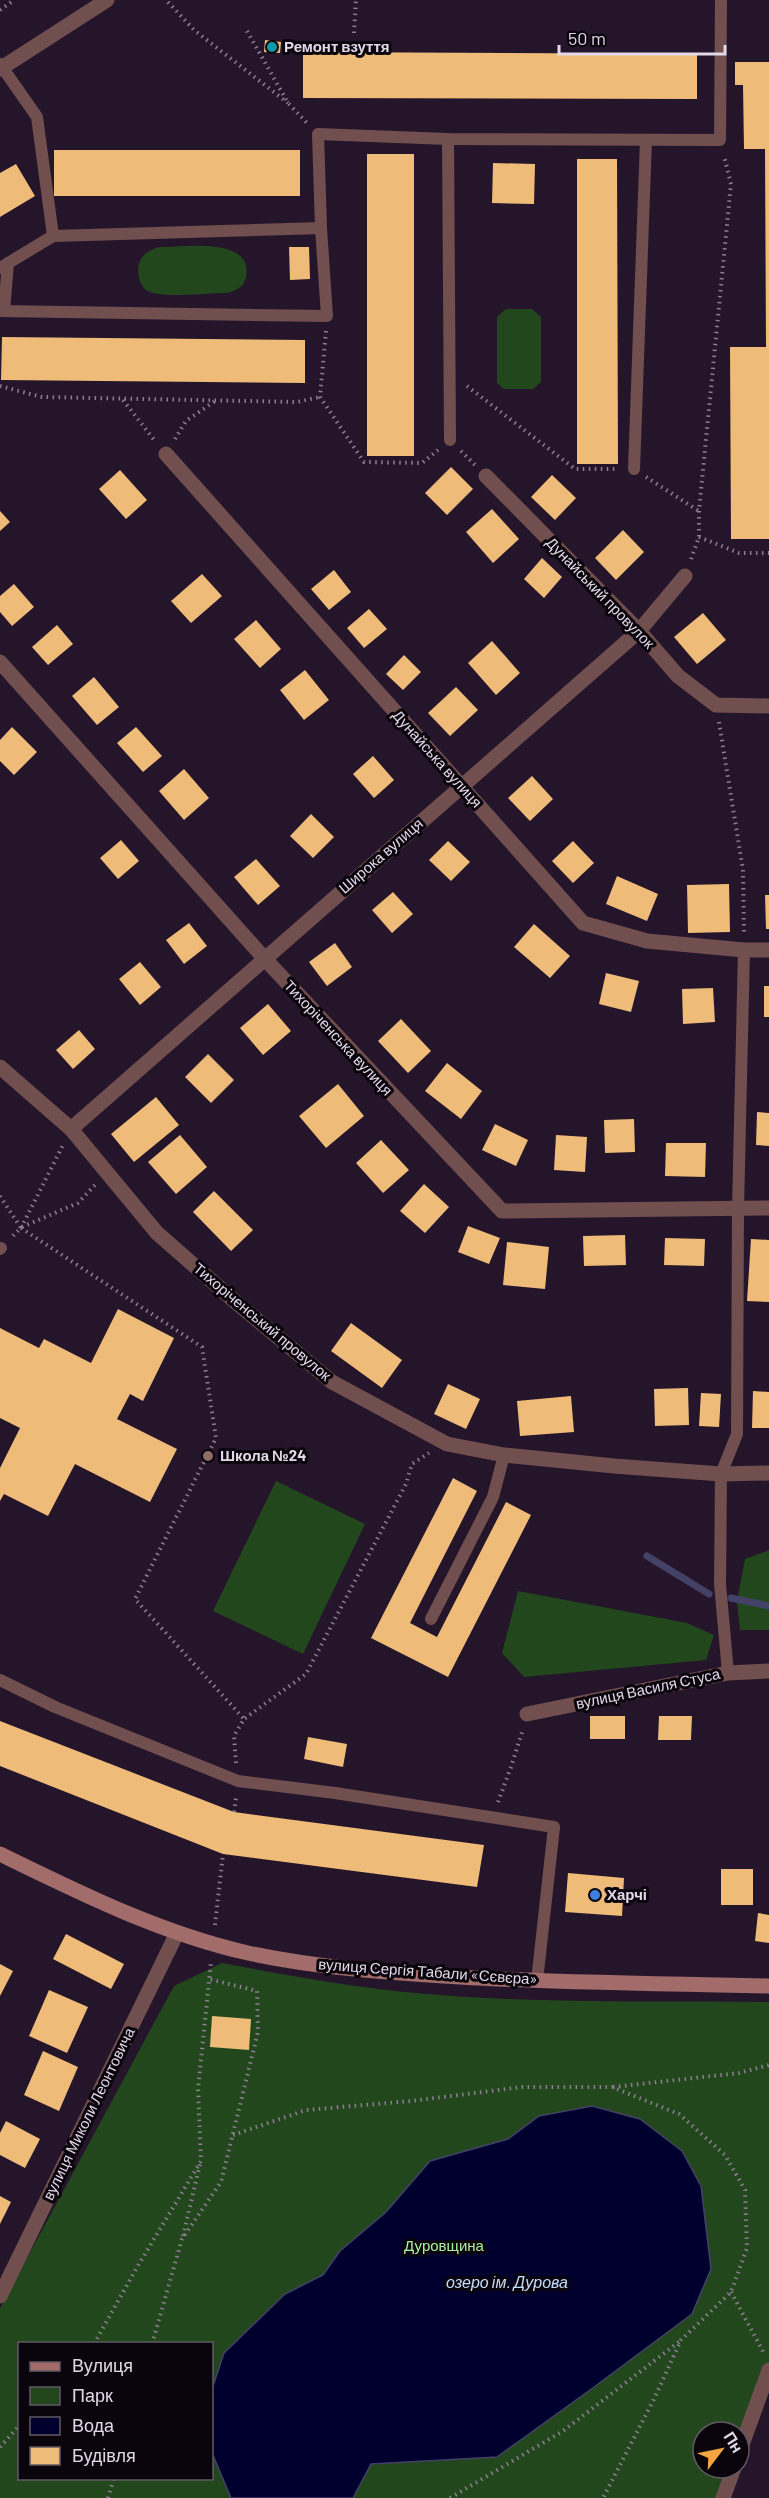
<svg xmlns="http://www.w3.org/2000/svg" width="769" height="2498" font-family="Barlow,sans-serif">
	<rect width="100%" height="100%" fill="#25152b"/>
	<g fill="#23471d" fill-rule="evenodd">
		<path d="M 159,247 C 183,247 254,236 246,277 C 244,287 236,291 226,293 C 210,293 158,299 146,290 C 139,285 137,272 139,264 C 142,254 149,250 159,247 Z"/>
		<polygon points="506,309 532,309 541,317 541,382 533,389 504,389 497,383 497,317"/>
		<polygon points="276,1481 365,1524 303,1654 213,1611"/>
		<polygon points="769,1550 769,1630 740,1630 737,1601 745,1559"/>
		<polygon points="518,1591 687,1623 714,1635 706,1660 524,1677 502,1653"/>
		<path d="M 222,1963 C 286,1975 350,1987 415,1993 C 532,2004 651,2001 769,2002 L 769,2392 L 748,2440 L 730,2498 L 0,2498 L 0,2308 L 174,1986 ZM 20,2344 L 212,2344 L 212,2478 L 20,2478 ZM 703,2432 L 739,2432 L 739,2468 L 703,2468 Z"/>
	</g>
	<polygon fill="#00002f" stroke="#444166" stroke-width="1.5" points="592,2106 640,2119 682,2151 701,2186 711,2269 692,2314 590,2390 497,2457 371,2464 353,2498 231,2498 212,2453 212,2389 224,2353 285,2294 323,2275 340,2251 386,2212 430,2161 508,2139 539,2116"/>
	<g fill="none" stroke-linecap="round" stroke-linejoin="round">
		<g stroke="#444166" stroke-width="7">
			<polyline points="647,1556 709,1594"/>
			<polyline points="731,1598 769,1606"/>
		</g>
	</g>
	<g fill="#eebb78">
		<polygon points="265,40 281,42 280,53 264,52"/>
		<polygon points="303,52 697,54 697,99 303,98"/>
		<polygon points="735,62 769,62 769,539 731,539 730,347 766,347 765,149 744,149 743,85 735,85"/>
		<rect x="54" y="150" width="246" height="46"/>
		<rect x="367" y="154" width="47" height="302"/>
		<polygon points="577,159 617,159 618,464 577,464"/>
		<polygon points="493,163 535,164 534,204 492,203"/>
		<polygon points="16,164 35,196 0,217 0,173"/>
		<polygon points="289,247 309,247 310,279 290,280"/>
		<polygon points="2,337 305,340 305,383 1,380"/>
		<polygon points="451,467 473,489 447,515 425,493"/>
		<polygon points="120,470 147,500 126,519 99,489"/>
		<polygon points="552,475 576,498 555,520 531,497"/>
		<polygon points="492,509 519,539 493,563 466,532"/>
		<polygon points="0,511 10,522 0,531"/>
		<polygon points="623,530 644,552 616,580 595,558"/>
		<polygon points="542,558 562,577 544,598 524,579"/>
		<polygon points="334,570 351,592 329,610 311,589"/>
		<polygon points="202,574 222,596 191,623 171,601"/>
		<polygon points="14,584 34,607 12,626 0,612 0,596"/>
		<polygon points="369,609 387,629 364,648 347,628"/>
		<polygon points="703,613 726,640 697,664 674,637"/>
		<polygon points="256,620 281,649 260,668 234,639"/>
		<polygon points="57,625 73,644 48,665 32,647"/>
		<polygon points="492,641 520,673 496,695 468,663"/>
		<polygon points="404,655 421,672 403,690 386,674"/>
		<polygon points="305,670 329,700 304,720 280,690"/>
		<polygon points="94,677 119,707 97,725 72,696"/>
		<polygon points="456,687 478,710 450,736 428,713"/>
		<polygon points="12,727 37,752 14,775 0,761 0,740"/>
		<polygon points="136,727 162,756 143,772 117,743"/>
		<polygon points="373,756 394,780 374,798 353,774"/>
		<polygon points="184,769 209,798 184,820 159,791"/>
		<polygon points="532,776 553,799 530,821 508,798"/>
		<polygon points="311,814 334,837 313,858 290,836"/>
		<polygon points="121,840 139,861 118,879 100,858"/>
		<polygon points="448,841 470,862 451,881 429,860"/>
		<polygon points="573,841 594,863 573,883 552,861"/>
		<polygon points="256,859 280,886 258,905 234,877"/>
		<polygon points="617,876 658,894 647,921 606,904"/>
		<polygon points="729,884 730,932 688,933 687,885"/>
		<polygon points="393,892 413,914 392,933 372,910"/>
		<polygon points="765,895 769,895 769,929 766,929"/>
		<polygon points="189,923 207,946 184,964 166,940"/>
		<polygon points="534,924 570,956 550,978 514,947"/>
		<polygon points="335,943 352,967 327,986 309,962"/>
		<polygon points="140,962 161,987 140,1005 119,979"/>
		<polygon points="606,973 639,981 631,1012 599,1004"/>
		<rect x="764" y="986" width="5" height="31"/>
		<polygon points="713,988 715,1022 683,1024 682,989"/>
		<polygon points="268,1004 291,1031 263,1055 240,1028"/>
		<polygon points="401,1019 431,1051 408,1073 378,1041"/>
		<polygon points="79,1030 95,1049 73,1069 56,1050"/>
		<polygon points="208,1054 234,1080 211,1103 185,1077"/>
		<polygon points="447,1063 482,1091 461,1119 425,1091"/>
		<polygon points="338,1084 364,1116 326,1148 299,1116"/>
		<polygon points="156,1097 179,1125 134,1162 111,1134"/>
		<polygon points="757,1112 769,1113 769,1146 756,1145"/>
		<polygon points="634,1119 635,1152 605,1153 604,1120"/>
		<polygon points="495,1124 528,1140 516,1166 482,1150"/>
		<polygon points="180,1135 207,1167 176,1194 148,1162"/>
		<polygon points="556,1135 587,1137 585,1172 554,1170"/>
		<polygon points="381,1140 409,1170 383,1193 356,1163"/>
		<polygon points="666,1143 706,1143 705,1177 665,1176"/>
		<polygon points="424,1184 449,1207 425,1233 400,1211"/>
		<polygon points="214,1191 253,1230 231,1251 193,1212"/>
		<polygon points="468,1226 500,1238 489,1264 458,1252"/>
		<polygon points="625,1235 626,1265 584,1266 583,1236"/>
		<polygon points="665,1238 705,1239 704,1266 664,1265"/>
		<polygon points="751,1239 769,1240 769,1302 747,1301"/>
		<polygon points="507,1242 549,1247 545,1289 503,1285"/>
		<polygon points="118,1309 174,1338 143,1401 130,1394 117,1419 177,1449 150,1502 75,1464 48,1516 4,1494 0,1501 0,1468 20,1428 0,1418 0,1328 39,1348 44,1339 91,1363"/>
		<polygon points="351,1323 402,1360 382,1388 331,1351"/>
		<polygon points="448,1384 480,1399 466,1429 434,1414"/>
		<polygon points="688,1388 689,1425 655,1426 654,1389"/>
		<polygon points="753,1391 769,1392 769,1428 752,1428"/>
		<polygon points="701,1393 721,1394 719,1427 699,1426"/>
		<polygon points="571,1396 574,1432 520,1436 517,1401"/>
		<polygon points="453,1478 477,1491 410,1623 437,1637 506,1502 531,1515 448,1677 371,1638"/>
		<rect x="590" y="1716" width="35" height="23"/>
		<polygon points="659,1716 692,1716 691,1740 658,1740"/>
		<polygon points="0,1721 234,1812 484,1845 477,1887 223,1854 0,1766"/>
		<polygon points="308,1737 347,1744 343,1767 304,1759"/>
		<rect x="721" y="1869" width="32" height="36"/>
		<polygon points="568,1873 624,1878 622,1916 565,1912"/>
		<polygon points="758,1913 769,1915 769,1943 755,1941"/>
		<polygon points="66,1934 124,1964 111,1989 53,1959"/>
		<polygon points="0,1964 13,1971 0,1996"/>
		<polygon points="49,1990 88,2007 67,2053 29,2036"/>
		<polygon points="212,2016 251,2019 249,2050 210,2047"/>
		<polygon points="43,2051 78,2067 59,2111 24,2095"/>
		<polygon points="6,2121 40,2139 25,2168 0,2155 0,2133"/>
		<polygon points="0,2196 11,2202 0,2224"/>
	</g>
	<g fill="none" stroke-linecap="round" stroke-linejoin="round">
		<g stroke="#8c7f91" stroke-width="4" stroke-dasharray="1.5 4.5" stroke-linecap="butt">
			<polyline points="168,2 194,30 288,103"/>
			<polyline points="0,10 14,0"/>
			<polyline points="247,31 288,103 307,123"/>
			<polyline points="354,33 356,0"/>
			<polyline points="326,331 320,397 364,462 422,463 438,450"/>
			<polyline points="0,386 42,397 297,402 320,397"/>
			<polyline points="467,386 575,469 617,469"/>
			<polyline points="123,400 155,441"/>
			<polyline points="175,439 186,421 215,401"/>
			<polyline points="461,451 475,465"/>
			<polyline points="646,477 699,511"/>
			<polyline points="699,537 739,553 769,553"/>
			<polyline points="691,559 699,537 699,511 731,184 724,156"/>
			<polyline points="719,722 743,870 744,932"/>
			<polyline points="0,1196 21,1228 12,1237"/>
			<polyline points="22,1227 78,1203 95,1185"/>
			<polyline points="21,1228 202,1347 216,1438 135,1599 244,1719"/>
			<polyline points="21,1228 63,1145"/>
			<polyline points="236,1763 234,1736 244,1719 306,1674 406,1484 412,1464 429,1453"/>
			<polyline points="498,1802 511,1767 523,1729"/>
			<polyline points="234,1812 236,1798"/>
			<polyline points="215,1925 223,1854"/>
			<polyline points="613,2087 739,2073 769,2065"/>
			<polyline points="233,2135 306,2110 411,2101 522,2087 612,2087 679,2114 725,2155 745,2190 747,2248 731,2292 681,2340 655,2397 603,2498"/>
			<polyline points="183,2236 200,2164"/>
			<polyline points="731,2292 765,2355"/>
			<polyline points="94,2344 136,2269 201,2161 198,2089 211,1962"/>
			<polyline points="152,2344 182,2239 221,2182 258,2032 257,1991 209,1979"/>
			<polyline points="0,2447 20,2425"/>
			<polyline points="108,2498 114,2478"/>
			<polyline points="450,2498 563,2431 680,2341"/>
		</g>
		<g stroke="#714f4e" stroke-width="12">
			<polyline points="0,64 37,117 53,236 321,228"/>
			<polyline points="448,139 450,440"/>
			<polyline points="0,268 53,236"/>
			<polyline points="0,311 327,316 321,228 318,134 448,139 720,140 721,0"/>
			<polyline points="4,311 8,263"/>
			<polyline points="634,469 646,140"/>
			<polyline points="0,1249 1,1248"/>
			<polyline points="431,1619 493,1497 504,1455"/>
			<polyline points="728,1673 720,1584 721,1474 737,1434 738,1209 744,950"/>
			<polyline points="0,1680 55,1707 238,1781 335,1793 554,1827 537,1981"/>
		</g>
		<g stroke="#714f4e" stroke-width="15">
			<polyline points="0,69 107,0"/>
			<polyline points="166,454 583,923 647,941 744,950 769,950"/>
			<polyline points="486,476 639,631 678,676 716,705 769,706"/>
			<polyline points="0,662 264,958 502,1211 769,1208"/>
			<polyline points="0,1067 71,1129 157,1233 238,1304 332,1382 447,1444 504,1455 614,1466 721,1474 769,1473"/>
			<polyline points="71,1129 639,631 685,576"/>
			<polyline points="527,1714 728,1673 769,1671"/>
			<polyline points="0,2296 177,1933"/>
			<polyline points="739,2453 769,2370"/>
			<polyline points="723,2498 734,2468"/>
		</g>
		<path stroke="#a26c6a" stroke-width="15" d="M 0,1854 C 80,1893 160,1933 248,1953 C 318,1968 390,1973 460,1977 C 563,1983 666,1984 769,1986"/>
	</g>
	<circle fill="#0f9aa8" stroke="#0a050d" stroke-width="2" cx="272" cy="47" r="6"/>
	<circle fill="#8d6e63" stroke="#0a050d" stroke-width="2" cx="208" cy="1456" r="6"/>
	<circle fill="#3f7fe0" stroke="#0a050d" stroke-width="2" cx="595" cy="1895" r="6"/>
	<g text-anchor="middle" stroke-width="6" stroke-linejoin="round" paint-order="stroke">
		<g font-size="15" font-weight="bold" fill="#e3d8e7" stroke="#0a050d" text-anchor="start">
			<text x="284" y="52">Ремонт взуття</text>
			<text x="220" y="1461">Школа №24</text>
			<text x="607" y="1900">Харчі</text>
		</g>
		<g font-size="15" fill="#e3d8e7" stroke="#0a050d">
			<text transform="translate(600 593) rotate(46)" y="5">Дунайський провулок</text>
			<text transform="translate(437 759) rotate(48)" y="5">Дунайська вулиця</text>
			<text transform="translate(381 856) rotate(-41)" y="5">Широка вулиця</text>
			<text transform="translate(338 1038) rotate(47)" y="5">Тихоріченська вулиця</text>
			<text transform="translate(262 1322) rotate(40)" y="5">Тихоріченський провулок</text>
			<text transform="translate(648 1689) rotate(-12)" y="5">вулиця Василя Стуса</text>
			<text transform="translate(428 1972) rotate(4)" y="5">вулиця Сергія Табали «Сєвєра»</text>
			<text transform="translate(89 2114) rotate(-64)" y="5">вулиця Миколи Леонтовича</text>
		</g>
		<g font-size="15" fill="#a9f09c" stroke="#0a050d">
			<text x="444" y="2251">Дуровщина</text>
		</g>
		<g font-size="16" font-style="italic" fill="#c3dcfd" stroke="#0a050d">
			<text x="507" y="2288">озеро ім. Дурова</text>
		</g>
	</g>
	<rect x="18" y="2342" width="195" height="138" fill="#0a050d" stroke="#615964" stroke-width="1.5"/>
	<rect x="30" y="2362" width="30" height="9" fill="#a26c6a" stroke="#615964" stroke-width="1.5"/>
	<text x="72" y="2372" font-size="18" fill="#e3d8e7">Вулиця</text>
	<rect x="30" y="2387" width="30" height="18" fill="#23471d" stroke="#615964" stroke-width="1.5"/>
	<text x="72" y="2402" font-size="18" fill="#e3d8e7">Парк</text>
	<rect x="30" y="2417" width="30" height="18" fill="#00002f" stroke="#615964" stroke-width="1.5"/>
	<text x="72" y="2432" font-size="18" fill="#e3d8e7">Вода</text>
	<rect x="30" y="2447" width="30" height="18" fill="#eebb78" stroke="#615964" stroke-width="1.5"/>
	<text x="72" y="2462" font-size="18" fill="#e3d8e7">Будівля</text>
	<g transform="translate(721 2450) rotate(58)"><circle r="28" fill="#0a050d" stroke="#615964" stroke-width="1.5"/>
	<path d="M0-4.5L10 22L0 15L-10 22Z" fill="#f3a443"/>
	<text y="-9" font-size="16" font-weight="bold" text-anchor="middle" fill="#e3d8e7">Пн</text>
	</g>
	<path d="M559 45v9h166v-9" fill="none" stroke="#e3d8e7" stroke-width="3"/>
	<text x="568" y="45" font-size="18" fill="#e3d8e7" stroke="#0a050d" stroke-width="4.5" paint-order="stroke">50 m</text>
</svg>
